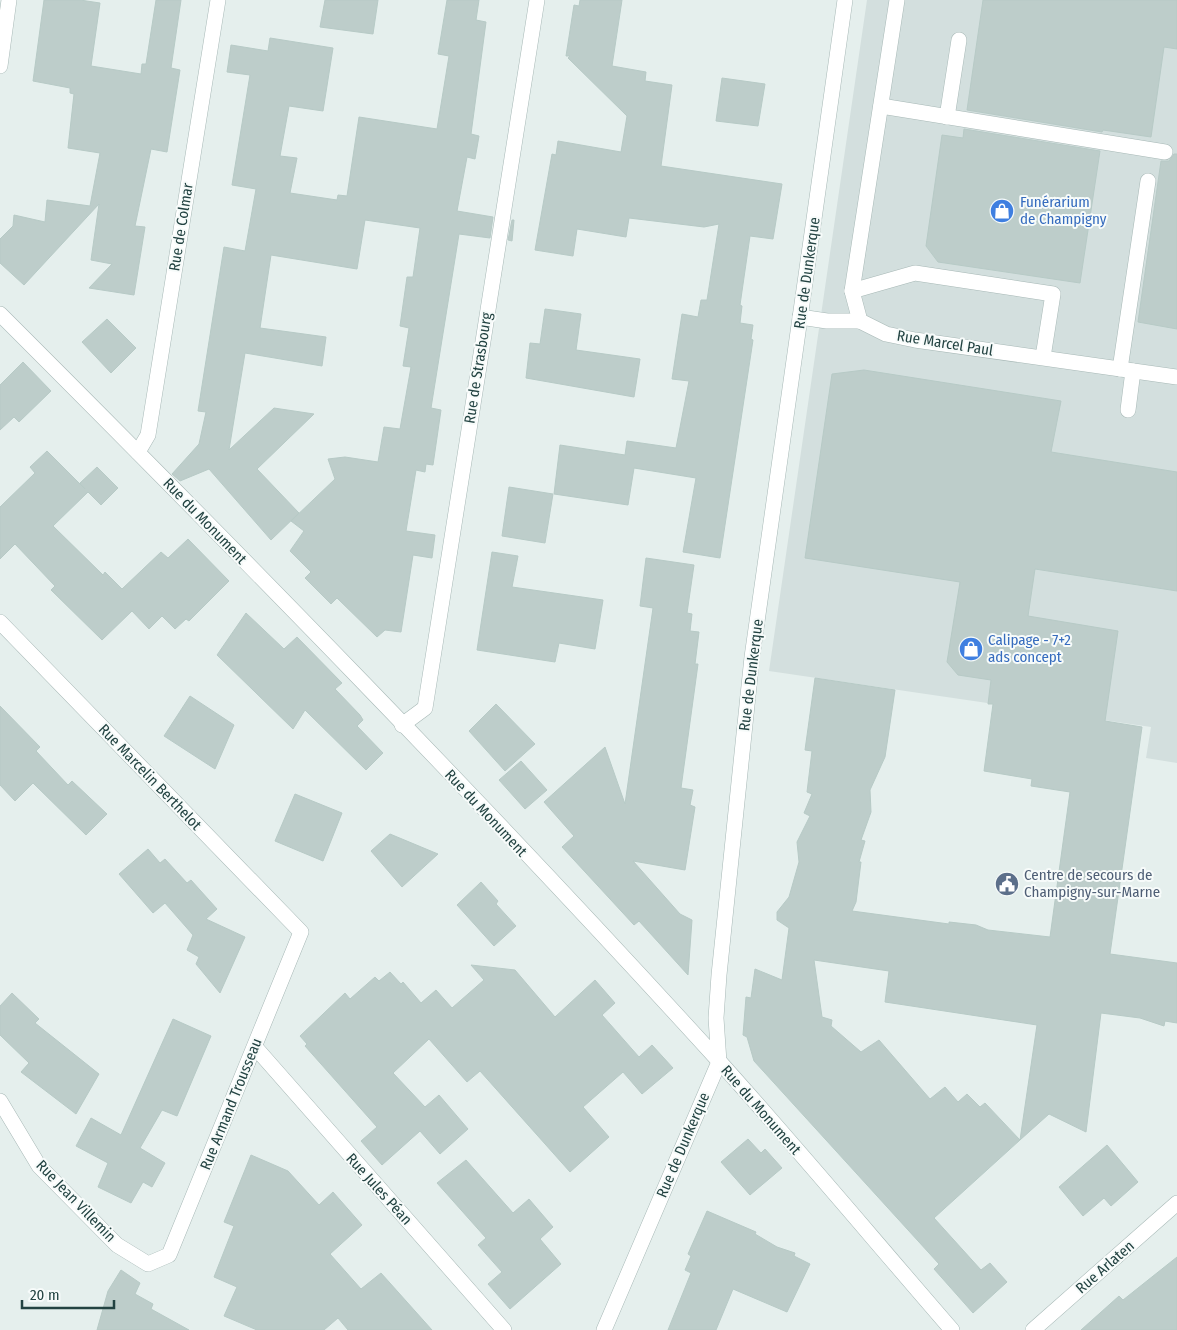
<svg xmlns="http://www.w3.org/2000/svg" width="1177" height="1330" font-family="'Fira Sans Condensed',sans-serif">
	<rect width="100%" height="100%" fill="#e5efed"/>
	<polygon fill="#d3dfde" points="867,0 1177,0 1177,763 1146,758 1151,727 769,671"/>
	<g fill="#bdcdca" stroke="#b7cac6">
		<polygon points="44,0 80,0 100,3 91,66 141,74 142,64 146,64 156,0 181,0 171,68 180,70 167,152 151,149 135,226 145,227 134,295 89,288 112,264 91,260 99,204 24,285 0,263 0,239 13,226 14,215 45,222 47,200 90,206 100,153 68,148 74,94 70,93 70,88 33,81"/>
		<polygon points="325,0 378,0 373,34 320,27"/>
		<polygon points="447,0 479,0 476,20 486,22 471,134 479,136 475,159 467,157 457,211 493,217 490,238 459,234 431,408 441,410 433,465 426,464 425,472 416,470 406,531 435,535 432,558 413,555 401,632 385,630 377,637 337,598 331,604 305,578 311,572 290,551 304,531 291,521 335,479 328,459 345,457 378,462 384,427 400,429 411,367 403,366 409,328 400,326 407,277 413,277 420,228 365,220 357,269 271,255 260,328 326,337 322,366 245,353 229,450 274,408 314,414 257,469 299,513 271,540 209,469 180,481 172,474 199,444 206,412 198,411 224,247 245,251 256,189 232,185 250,75 227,72 231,45 268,51 270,38 333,48 323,111 289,106 280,156 297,158 290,193 337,200 338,195 347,196 359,117 437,129 449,56 438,54"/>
		<polygon points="580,0 622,0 612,66 646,72 645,81 672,85 661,166 782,184 773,239 750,236 740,305 742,306 740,323 753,325 751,339 753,340 720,558 683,552 696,478 634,468 628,505 554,494 560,445 625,455 627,441 676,448 689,381 672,379 682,314 698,317 701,300 707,300 719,224 704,227 629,218 626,237 577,229 573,256 535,250 552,154 556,155 558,141 621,152 627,116 568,58 570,56 566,56 574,5 579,6"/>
		<polygon points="983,0 1177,0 1177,49 1164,47 1151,137 1103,130 1102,132 967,110"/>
		<polygon points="722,78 765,84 758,126 716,121"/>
		<polygon points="964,129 1100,151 1080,283 938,262 926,246 942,135 963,138"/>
		<polygon points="1174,154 1177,154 1177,329 1138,322 1161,161 1169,161"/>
		<polygon points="512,220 514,220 512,241 508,240"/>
		<polygon points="545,309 581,314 576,350 640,359 634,397 526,378 530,343 540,344"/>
		<polygon points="107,319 136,348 111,373 82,342"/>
		<polygon points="23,362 51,391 19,422 14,417 0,430 0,385"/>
		<polygon points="864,370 1061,401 1051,452 1177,472 1177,591 1035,569 1028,616 1118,631 1105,721 1142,727 1110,954 1177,963 1177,1023 1165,1021 1164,1026 1140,1018 1101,1013 1086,1132 1049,1114 1020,1140 1037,1025 885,1002 889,971 814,960 822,1017 832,1020 831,1026 861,1052 879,1040 930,1099 945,1087 958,1102 967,1094 980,1107 985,1103 1020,1140 934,1218 981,1270 990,1263 1007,1282 973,1313 934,1269 939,1264 754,1061 747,1037 743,1035 746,997 751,998 755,969 782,980 789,928 777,920 777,912 789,897 799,862 797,842 810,816 804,813 812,794 807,792 812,751 805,750 815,678 895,690 885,757 870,790 871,812 861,840 865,841 859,862 861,862 856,902 852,911 949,924 949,922 976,925 988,930 1050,937 1070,792 1031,786 1032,779 984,771 993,704 988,704 991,680 958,675 947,662 960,582 805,558 832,374"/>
		<polygon points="47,451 85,489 80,483 97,467 118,488 101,505 88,492 53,526 103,575 105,572 122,589 161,552 168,558 188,539 229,581 189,621 186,619 175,629 162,616 149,629 132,611 102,640 51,590 55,586 15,544 0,559 0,507 35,473 30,467"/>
		<polygon points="509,487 553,494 545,543 502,536"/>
		<polygon points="492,552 518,556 512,587 603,600 595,649 559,643 555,662 477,650"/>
		<polygon points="646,558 694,565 687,613 692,614 690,631 699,632 695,664 698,664 681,788 693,790 690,805 695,807 685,870 633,861 680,914 692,920 688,975 639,921 634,925 562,847 574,836 544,802 605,747 625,804 653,608 640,606"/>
		<polygon points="246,613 284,649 297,637 342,683 335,689 360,715 363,720 357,726 383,753 366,770 305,710 293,729 217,655"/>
		<polygon points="190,696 234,725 215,769 164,736"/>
		<polygon points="496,704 535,744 505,771 469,731"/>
		<polygon points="0,706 40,747 36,751 68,785 72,781 107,814 86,835 33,783 15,801 0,785"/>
		<polygon points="521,761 547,790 525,809 499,780"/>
		<polygon points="295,794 342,813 323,861 275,841"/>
		<polygon points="390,834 438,854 402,887 371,851"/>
		<polygon points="148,849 160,863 165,859 187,883 191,880 217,909 206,919 245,937 220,993 196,964 199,957 187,950 193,935 165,903 153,913 119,874"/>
		<polygon points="481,882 498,901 496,904 516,926 494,946 457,905"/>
		<polygon points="471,965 515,970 555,1017 595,980 615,1003 602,1015 639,1057 652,1045 673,1068 642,1094 623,1072 583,1107 609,1137 570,1172 480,1071 467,1082 429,1039 393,1073 425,1107 439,1095 468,1129 440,1154 420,1131 382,1165 361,1141 377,1127 305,1046 307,1044 300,1036 345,993 350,999 375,977 379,981 390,972 401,984 403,982 421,1003 436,990 452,1008 484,980"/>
		<polygon points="12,993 39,1019 35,1023 99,1074 76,1114 21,1072 29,1063 0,1035 0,1006"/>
		<polygon points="173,1019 211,1036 177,1116 162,1110 140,1148 165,1163 152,1187 143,1182 131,1203 98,1187 108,1163 76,1146 91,1118 121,1135"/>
		<polygon points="748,1139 761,1153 765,1149 782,1168 750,1195 721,1162"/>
		<polygon points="1107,1145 1138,1182 1111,1206 1104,1198 1083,1216 1059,1187"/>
		<polygon points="251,1155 288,1171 319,1205 333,1192 362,1225 330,1254 361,1289 381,1273 432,1330 348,1330 338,1318 324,1330 257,1330 224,1316 237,1287 214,1277 234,1226 224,1222"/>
		<polygon points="466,1160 513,1213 529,1199 553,1227 540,1239 561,1264 510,1309 488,1284 502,1272 478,1245 486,1238 437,1183"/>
		<polygon points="707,1211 756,1232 755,1234 777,1247 795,1253 794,1256 810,1264 787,1312 733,1289 716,1330 668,1330 691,1273 685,1270 691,1256 688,1254"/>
		<polygon points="1177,1257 1177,1330 1081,1330 1119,1296 1123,1300"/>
		<polygon points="121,1270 140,1283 135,1294 153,1304 151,1309 189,1330 97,1330 108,1291"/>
	</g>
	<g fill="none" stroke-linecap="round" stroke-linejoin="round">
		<g stroke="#a7b8b6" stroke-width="16">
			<g id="minor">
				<polyline points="897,0 852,291 860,321 886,334 915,340 1177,377"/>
				<polyline points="0,66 9,0"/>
				<polyline points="881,106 1165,152"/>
				<polyline points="947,117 959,40"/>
				<polyline points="852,291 915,273 1053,294 1043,357"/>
				<path d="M 0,314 C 244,558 486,805 718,1060 C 798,1149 874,1240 952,1330"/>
				<polyline points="800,317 827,321 860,321"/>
				<polyline points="1120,369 1148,181"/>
				<polyline points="1128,410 1133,371"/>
				<polyline points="138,452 148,435 218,0"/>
				<polyline points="0,622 301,932 169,1255 148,1264 117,1245 39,1166 0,1101"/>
				<polyline points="402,725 425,708 537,0"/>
				<polyline points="255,1047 504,1330"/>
				<polyline points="604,1330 719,1062 716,1018 719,975 752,657 845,0"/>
				<polyline points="1033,1330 1177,1203"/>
			</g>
		</g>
		<use href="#minor" stroke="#fff" stroke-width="15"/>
	</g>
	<defs>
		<g id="shop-disc" transform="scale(1.25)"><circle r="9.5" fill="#3f7fe0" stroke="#f7fbfa"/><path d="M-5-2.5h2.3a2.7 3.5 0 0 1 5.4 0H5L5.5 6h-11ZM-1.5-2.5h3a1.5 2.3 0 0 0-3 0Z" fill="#fff"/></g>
		<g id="civic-disc" transform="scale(1.25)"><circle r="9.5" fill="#5c6f8a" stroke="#f7fbfa"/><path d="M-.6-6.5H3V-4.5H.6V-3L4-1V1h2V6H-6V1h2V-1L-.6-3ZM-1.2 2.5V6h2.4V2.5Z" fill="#fff"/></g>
	</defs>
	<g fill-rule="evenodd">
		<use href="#shop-disc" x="1002" y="211"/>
		<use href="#shop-disc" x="971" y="649"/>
		<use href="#civic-disc" x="1007" y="884"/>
	</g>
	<g text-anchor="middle" stroke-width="4" stroke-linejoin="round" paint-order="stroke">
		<g font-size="15" fill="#366cbe" stroke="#f7fbfa" text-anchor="start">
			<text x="1020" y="207">Funérarium<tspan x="1020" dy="17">de Champigny</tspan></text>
			<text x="988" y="645">Calipage - 7+2<tspan x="988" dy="17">ads concept</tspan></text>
		</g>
		<g font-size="15" fill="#234342" stroke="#f7fbfa">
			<text transform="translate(181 227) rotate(-81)" y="5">Rue de Colmar</text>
			<text transform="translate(807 273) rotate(-82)" y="5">Rue de Dunkerque</text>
			<text transform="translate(945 343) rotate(9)" y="5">Rue Marcel Paul</text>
			<text transform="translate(478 368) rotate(-81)" y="5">Rue de Strasbourg</text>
			<text transform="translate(205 521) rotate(46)" y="5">Rue du Monument</text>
			<text transform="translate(751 675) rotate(-83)" y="5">Rue de Dunkerque</text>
			<text transform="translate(150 777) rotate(46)" y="5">Rue Marcelin Berthelot</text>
			<text transform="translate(486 813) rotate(47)" y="5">Rue du Monument</text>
			<text transform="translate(231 1104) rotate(-68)" y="5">Rue Armand Trousseau</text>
			<text transform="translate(761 1110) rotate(49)" y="5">Rue du Monument</text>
			<text transform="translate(683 1145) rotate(-67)" y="5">Rue de Dunkerque</text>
			<text transform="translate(379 1189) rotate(48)" y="5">Rue Jules Péan</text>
			<text transform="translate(76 1201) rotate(46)" y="5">Rue Jean Villemin</text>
			<text transform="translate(1105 1267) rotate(-41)" y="5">Rue Arlaten</text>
		</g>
		<g font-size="15" fill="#4e5e75" stroke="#f7fbfa" text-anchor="start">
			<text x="1024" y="880">Centre de secours de<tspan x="1024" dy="17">Champigny-sur-Marne</tspan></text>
		</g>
	</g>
	<path d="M22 1300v8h92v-8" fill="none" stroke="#234342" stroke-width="2.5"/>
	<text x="30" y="1300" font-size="15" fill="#234342" stroke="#f7fbfa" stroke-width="4" paint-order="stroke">20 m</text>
</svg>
